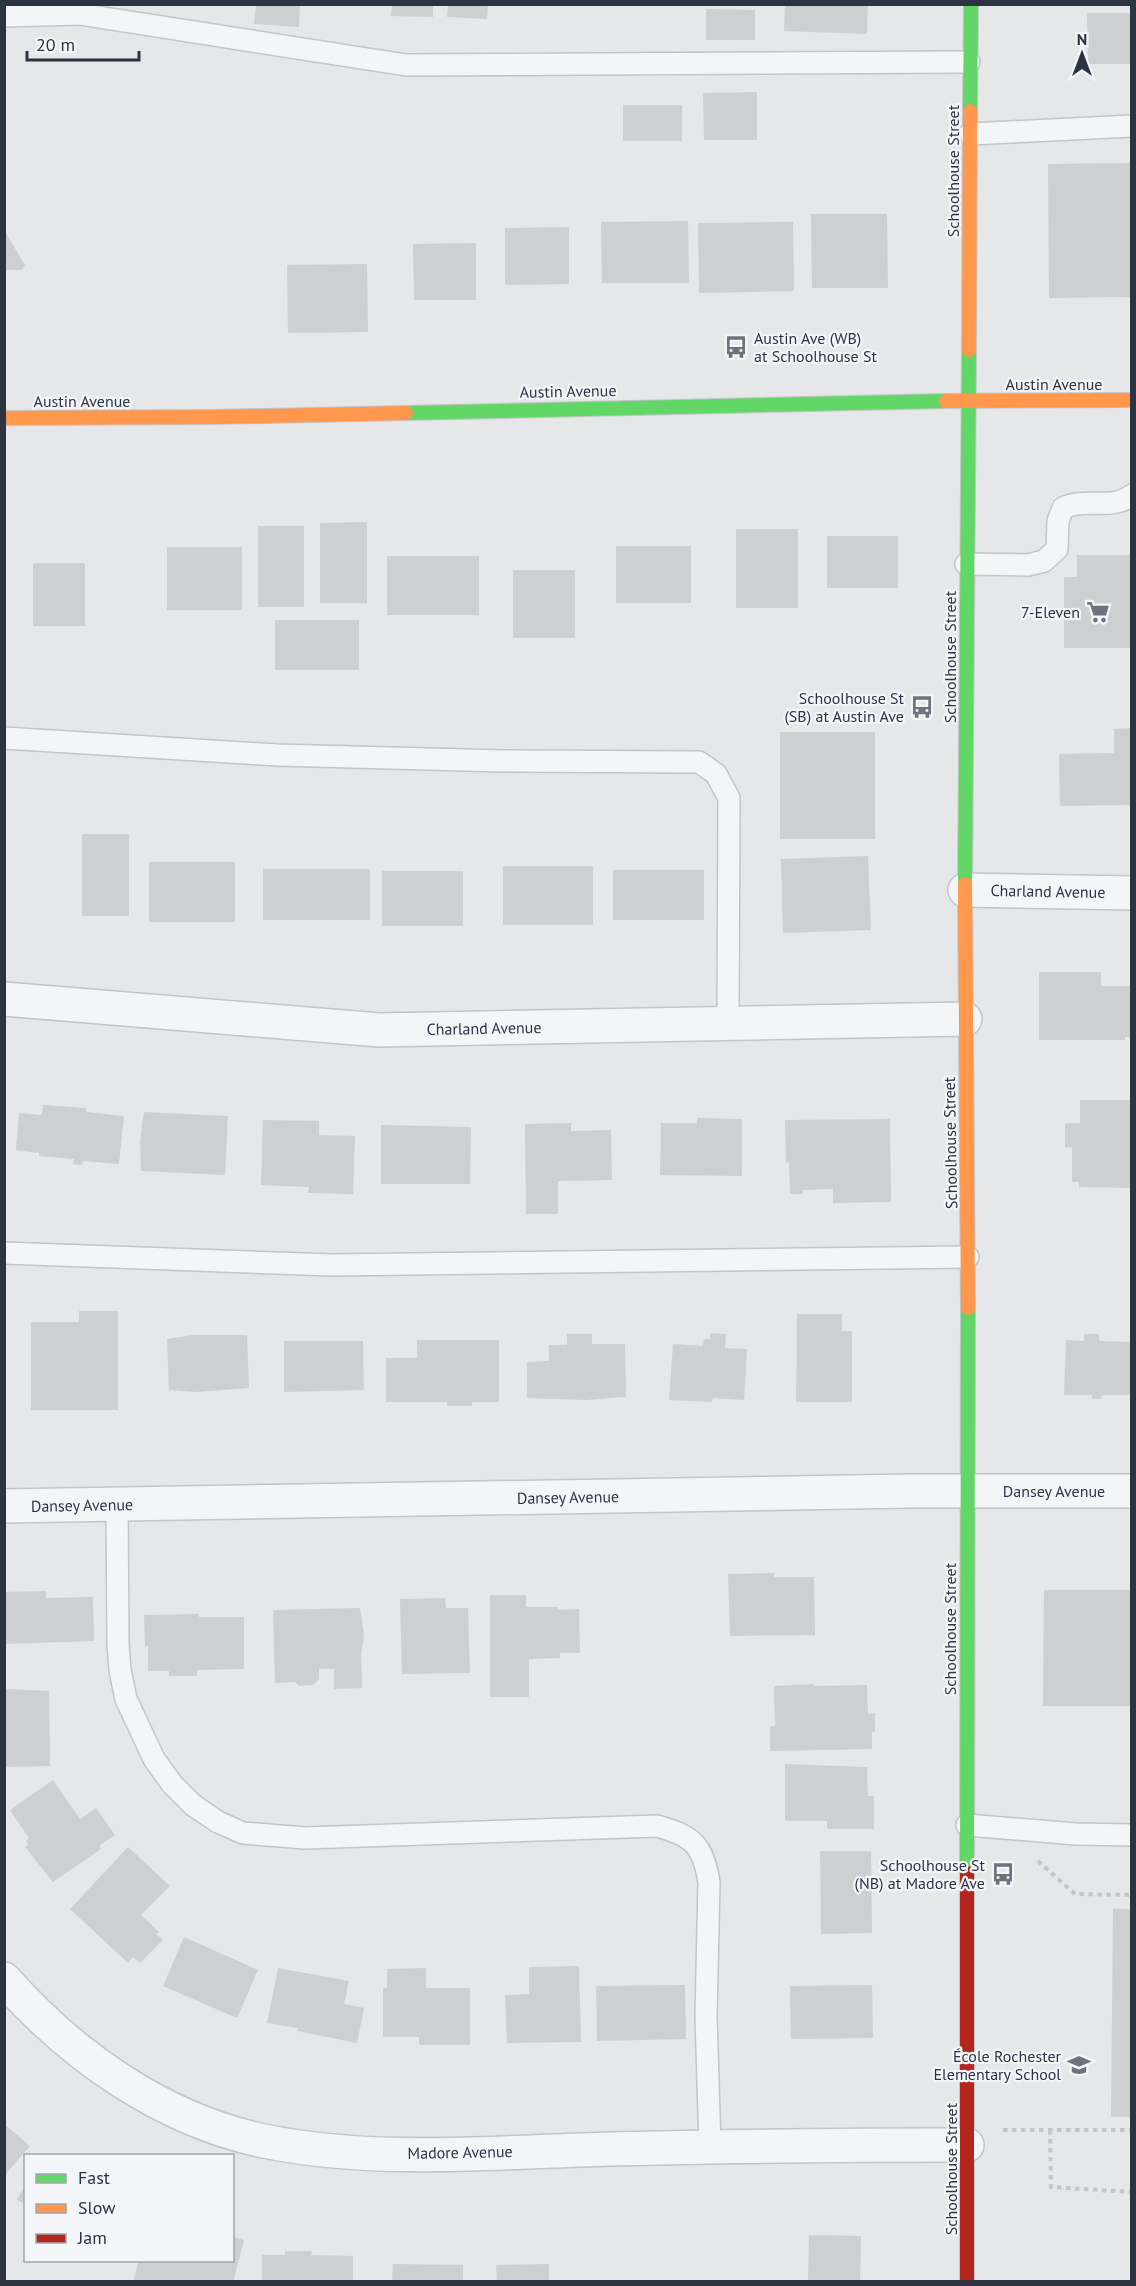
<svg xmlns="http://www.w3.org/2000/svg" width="1136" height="2286" font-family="'PT Sans',sans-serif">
	<rect width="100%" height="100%" fill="#e5e7e9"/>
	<g fill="#cdcfd1">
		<polygon points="256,4 300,4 299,27 254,24"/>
		<polygon points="392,4 433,4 433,17 391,16"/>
		<polygon points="448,4 488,4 487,19 447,17"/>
		<polygon points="785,4 868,4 867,34 784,31"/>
		<polygon points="706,9 755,10 755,40 706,40"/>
		<polygon points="1087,13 1132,13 1132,64 1088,64"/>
		<polygon points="757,92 757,140 704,140 703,93"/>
		<rect x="623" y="105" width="59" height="36"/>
		<polygon points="1132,163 1132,297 1049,298 1048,164"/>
		<polygon points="811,214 887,214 888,288 812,288"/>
		<polygon points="688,221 689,283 602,283 601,222"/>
		<polygon points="793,222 794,291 699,293 698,223"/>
		<polygon points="569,227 569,284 505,285 505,228"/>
		<polygon points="4,230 25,265 22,270 4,270"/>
		<polygon points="476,243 476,300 414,300 413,244"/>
		<polygon points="367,264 368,332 288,333 287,265"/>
		<polygon points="367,522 367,603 320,603 320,523"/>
		<rect x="258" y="526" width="46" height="81"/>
		<rect x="736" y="529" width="62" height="79"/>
		<rect x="827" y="536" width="71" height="52"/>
		<rect x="616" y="546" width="75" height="57"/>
		<rect x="167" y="547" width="75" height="63"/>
		<polygon points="1077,555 1132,555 1132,648 1064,648 1064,577 1077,577"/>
		<rect x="387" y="556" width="92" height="59"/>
		<rect x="33" y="563" width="52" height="63"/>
		<rect x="513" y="570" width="62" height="68"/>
		<rect x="275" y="620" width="84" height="50"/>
		<polygon points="1132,728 1132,805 1060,806 1059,754 1114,753 1114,729"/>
		<rect x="780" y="732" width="95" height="107"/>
		<rect x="82" y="834" width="47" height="82"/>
		<polygon points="868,856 871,930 783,933 781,859"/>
		<rect x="149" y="862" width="86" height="60"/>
		<rect x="503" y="866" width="90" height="59"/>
		<rect x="263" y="869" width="107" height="51"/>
		<rect x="613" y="870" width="91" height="50"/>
		<rect x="382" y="871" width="81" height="55"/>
		<polygon points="1039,972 1101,972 1101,986 1132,986 1132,1037 1125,1037 1125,1040 1039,1040"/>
		<polygon points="1080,1100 1132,1100 1132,1188 1079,1187 1079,1182 1072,1182 1072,1147 1065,1147 1065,1123 1080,1123"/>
		<polygon points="43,1105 86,1108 86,1112 124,1116 119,1164 83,1161 82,1165 73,1164 74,1159 39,1156 39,1153 16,1150 19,1113 42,1115"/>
		<polygon points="144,1112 228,1116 225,1175 141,1171 140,1141"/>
		<polygon points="697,1118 742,1119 742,1176 660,1175 661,1123 697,1123"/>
		<polygon points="890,1119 891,1202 833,1203 833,1189 803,1190 803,1194 790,1194 789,1162 786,1163 785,1120"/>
		<polygon points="263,1120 319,1121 319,1135 355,1136 353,1194 308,1193 309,1187 261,1185"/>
		<polygon points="571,1123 571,1131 611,1130 612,1180 558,1181 558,1214 526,1214 525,1124"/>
		<polygon points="381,1125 471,1127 470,1184 381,1184"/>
		<polygon points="79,1311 118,1311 118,1410 31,1410 31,1322 79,1322"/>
		<polygon points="797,1314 842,1314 842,1331 852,1331 852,1402 796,1402"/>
		<polygon points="710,1333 726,1334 725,1348 747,1349 744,1400 713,1398 712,1402 669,1400 673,1344 703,1346 704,1339 710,1339"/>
		<polygon points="567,1334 592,1334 592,1344 625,1344 626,1397 586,1400 527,1398 527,1362 549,1361 549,1345 567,1345"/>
		<polygon points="1084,1334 1099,1334 1099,1341 1132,1342 1132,1395 1102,1395 1101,1399 1092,1399 1092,1395 1064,1395 1066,1340 1084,1341"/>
		<polygon points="193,1335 247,1335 249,1388 197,1392 169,1390 167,1339"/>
		<polygon points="417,1340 499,1340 499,1402 472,1402 472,1406 447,1406 447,1402 386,1402 386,1358 417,1358"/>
		<polygon points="284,1341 363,1341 364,1390 284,1392"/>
		<polygon points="774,1573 774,1577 814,1577 815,1635 730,1636 728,1574"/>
		<polygon points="1044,1590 1131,1590 1130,1706 1043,1706"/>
		<polygon points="46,1591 46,1598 93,1597 94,1641 4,1644 4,1592"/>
		<polygon points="490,1595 526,1595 526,1607 558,1607 558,1610 579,1609 580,1653 560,1653 560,1658 529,1659 529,1697 490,1697"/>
		<polygon points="445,1598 446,1608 468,1608 470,1673 402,1674 400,1599"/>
		<polygon points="360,1608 364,1636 361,1655 362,1688 334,1689 334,1669 319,1669 319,1679 313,1685 299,1686 295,1682 275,1683 273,1610"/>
		<polygon points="199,1614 199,1617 244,1617 244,1669 197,1670 197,1676 169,1676 169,1671 148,1671 148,1646 145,1646 144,1615"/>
		<polygon points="813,1684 813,1686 867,1685 868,1714 875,1713 875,1732 872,1732 872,1749 770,1751 770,1726 775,1726 774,1686"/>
		<polygon points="5,1689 49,1691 50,1766 5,1767"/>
		<polygon points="785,1764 867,1767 868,1796 874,1796 874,1829 827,1829 827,1821 785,1821"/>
		<polygon points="53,1780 80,1819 96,1808 115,1835 99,1846 101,1849 53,1882 25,1847 28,1845 26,1841 29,1838 10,1810"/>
		<polygon points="128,1847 170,1886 141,1915 159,1932 156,1934 163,1940 140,1963 133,1957 128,1963 70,1909"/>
		<polygon points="820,1851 871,1851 872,1933 821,1934"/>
		<polygon points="1113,1909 1132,1909 1132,2117 1111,2117"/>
		<polygon points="184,1937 258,1970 237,2018 163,1986"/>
		<polygon points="579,1966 581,2042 507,2043 505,1995 529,1994 529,1967"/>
		<polygon points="278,1968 349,1981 344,2004 364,2008 357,2043 297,2031 298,2028 267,2023"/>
		<polygon points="426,1968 426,1988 470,1988 470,2045 419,2045 419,2037 383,2037 383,1988 387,1988 387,1969"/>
		<polygon points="685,1985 686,2039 597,2041 596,1986"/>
		<polygon points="872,1985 873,2038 791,2039 790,1986"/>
		<polygon points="4,2124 30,2146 4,2176"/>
		<polygon points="26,2184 26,2205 17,2200"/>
		<polygon points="809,2235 861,2236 860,2282 808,2282"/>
		<polygon points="232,2236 244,2240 233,2282 133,2282 139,2260 232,2260"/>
		<polygon points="285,2251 312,2251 311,2255 353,2256 353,2282 262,2282 262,2255 285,2255"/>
		<polygon points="393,2264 463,2265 463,2282 392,2282"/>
		<polygon points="549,2264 549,2282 497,2282 496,2265"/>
	</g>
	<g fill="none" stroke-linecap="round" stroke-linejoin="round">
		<g stroke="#c3c5c7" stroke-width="24">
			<g id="lane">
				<polyline points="4,16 79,14 406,65 969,62"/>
				<polyline points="970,134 1132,126"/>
				<path d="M 966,564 L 1028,565 L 1044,561 L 1057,549 L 1058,521 L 1063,508 C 1085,497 1112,511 1132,495"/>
				<polyline points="4,738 277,755 503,761 699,762 716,774 729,798 728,1022"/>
				<polyline points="4,1253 332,1265 968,1257"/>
				<path d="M 117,1504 L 118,1644 L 120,1670 L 126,1699 L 154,1759 L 172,1784 L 193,1805 L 218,1822 L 243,1833 L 305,1838 L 657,1826 C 693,1836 703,1845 709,1882 L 706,2016 L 710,2146"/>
				<polyline points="967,1825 1076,1834 1132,1835"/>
			</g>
		</g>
		<g stroke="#c3c5c7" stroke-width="36">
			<g id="street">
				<polyline points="965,890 1132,893"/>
				<polyline points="4,999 379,1030 965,1019"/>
				<polyline points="4,1506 909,1491 1132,1491"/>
				<path d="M 4,1979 C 72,2056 163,2120 264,2141 C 375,2164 497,2152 610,2149 C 729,2146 848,2145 967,2145"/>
			</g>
		</g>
		<g stroke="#c3c5c7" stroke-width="16">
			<g id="fast">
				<polyline points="970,111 971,4"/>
				<polyline points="406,413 946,401"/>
				<polyline points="965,884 969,350"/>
				<polyline points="967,1873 968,1308"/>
			</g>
		</g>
		<g stroke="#c3c5c7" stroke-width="16">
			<g id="slow">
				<polyline points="969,350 970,111"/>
				<polyline points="946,401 1132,400"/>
				<polyline points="4,418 212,417 406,413"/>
				<polyline points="965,884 968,1308"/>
			</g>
		</g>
		<g stroke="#c3c5c7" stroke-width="16">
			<polyline id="jam" points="967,2282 967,1873"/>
		</g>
		<g stroke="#c4c5c9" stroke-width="4" stroke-dasharray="4.5 4.5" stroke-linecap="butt">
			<polyline points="1038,1861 1075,1894 1132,1895"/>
			<polyline points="1003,2130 1132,2130"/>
			<polyline points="1050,2130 1051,2187 1132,2192"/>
		</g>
		<use href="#lane" stroke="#f4f5f6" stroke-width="21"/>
		<use href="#street" stroke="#f4f5f6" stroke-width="33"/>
		<use href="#fast" stroke="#63d668" stroke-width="14"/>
		<use href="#slow" stroke="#ff974d" stroke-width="14"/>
		<use href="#jam" stroke="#b3261e" stroke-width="14"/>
	</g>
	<defs>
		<g id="bus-bare" transform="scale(1.8)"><path d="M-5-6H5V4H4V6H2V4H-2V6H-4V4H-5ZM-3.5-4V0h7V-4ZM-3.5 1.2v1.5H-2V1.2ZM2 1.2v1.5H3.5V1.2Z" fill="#6d727c" stroke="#f3f5f8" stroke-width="2.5" paint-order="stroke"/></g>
		<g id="supermarket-bare" transform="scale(1.8)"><path d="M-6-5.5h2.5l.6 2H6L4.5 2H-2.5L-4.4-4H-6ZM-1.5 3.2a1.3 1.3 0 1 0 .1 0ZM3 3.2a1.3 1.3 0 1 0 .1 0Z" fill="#6d727c" stroke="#f3f5f8" stroke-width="2.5" paint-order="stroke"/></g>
		<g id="school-bare" transform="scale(1.8)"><path d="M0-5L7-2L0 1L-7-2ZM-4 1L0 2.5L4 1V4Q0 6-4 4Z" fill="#6d727c" stroke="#f3f5f8" stroke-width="2.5" paint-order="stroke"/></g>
	</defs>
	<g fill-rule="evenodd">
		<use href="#bus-bare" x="736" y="347"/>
		<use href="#supermarket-bare" x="1098" y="612"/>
		<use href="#bus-bare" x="922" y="707"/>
		<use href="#bus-bare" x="1003" y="1874"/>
		<use href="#school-bare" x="1079" y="2065"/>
	</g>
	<g text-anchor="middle" stroke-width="4.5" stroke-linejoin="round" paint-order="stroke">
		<g font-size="16" fill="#2c3342" stroke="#f3f5f8">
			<text transform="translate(953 171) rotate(-90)" y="6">Schoolhouse Street</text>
			<text x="1054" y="390">Austin Avenue</text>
			<text transform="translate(568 391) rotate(-1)" y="6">Austin Avenue</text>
			<text x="82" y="407">Austin Avenue</text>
			<text transform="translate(950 657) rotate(-90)" y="6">Schoolhouse Street</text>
			<text transform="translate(1048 891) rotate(1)" y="6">Charland Avenue</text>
			<text transform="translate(484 1028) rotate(-1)" y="6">Charland Avenue</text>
			<text transform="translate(950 1143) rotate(-91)" y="6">Schoolhouse Street</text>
			<text x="1054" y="1497">Dansey Avenue</text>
			<text transform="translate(568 1497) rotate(-1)" y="6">Dansey Avenue</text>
			<text transform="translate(82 1505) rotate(-1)" y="6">Dansey Avenue</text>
			<text transform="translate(950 1629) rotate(-90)" y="6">Schoolhouse Street</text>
			<text transform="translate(460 2152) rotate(-1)" y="6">Madore Avenue</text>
			<text transform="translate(951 2169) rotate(-90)" y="6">Schoolhouse Street</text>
		</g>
		<g font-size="16" fill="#2c3342" stroke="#f3f5f8" text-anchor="end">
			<text x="754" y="344" text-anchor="start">Austin Ave (WB)<tspan x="754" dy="18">at Schoolhouse St</tspan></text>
			<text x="1080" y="618">7-Eleven</text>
			<text x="904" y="704">Schoolhouse St<tspan x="904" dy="18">(SB) at Austin Ave</tspan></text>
			<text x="985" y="1871">Schoolhouse St<tspan x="985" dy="18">(NB) at Madore Ave</tspan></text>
			<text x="1061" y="2062">École Rochester<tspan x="1061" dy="18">Elementary School</tspan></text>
		</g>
	</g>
	<rect width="1136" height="2286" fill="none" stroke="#2c3342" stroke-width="12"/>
	<rect x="24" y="2154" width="210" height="108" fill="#f3f5f8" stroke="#a3a7af" stroke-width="1.5"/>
	<rect x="36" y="2174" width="30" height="9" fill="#63d668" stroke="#a3a7af" stroke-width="1.5"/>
	<text x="78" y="2184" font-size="18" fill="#2c3342">Fast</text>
	<rect x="36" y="2204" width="30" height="9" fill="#ff974d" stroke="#a3a7af" stroke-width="1.5"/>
	<text x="78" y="2214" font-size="18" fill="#2c3342">Slow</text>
	<rect x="36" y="2234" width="30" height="9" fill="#b3261e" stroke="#a3a7af" stroke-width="1.5"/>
	<text x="78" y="2244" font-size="18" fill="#2c3342">Jam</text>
	<g transform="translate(1082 54)" stroke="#f3f5f8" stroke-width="4.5" paint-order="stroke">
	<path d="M0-4.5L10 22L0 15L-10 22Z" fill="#2c3342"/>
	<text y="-9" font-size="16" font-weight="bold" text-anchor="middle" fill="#2c3342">N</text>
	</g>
	<path d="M27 51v9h112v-9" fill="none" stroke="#2c3342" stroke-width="3"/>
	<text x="36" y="51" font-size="18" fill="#2c3342" stroke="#f3f5f8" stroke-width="4.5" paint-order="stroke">20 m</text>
</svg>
